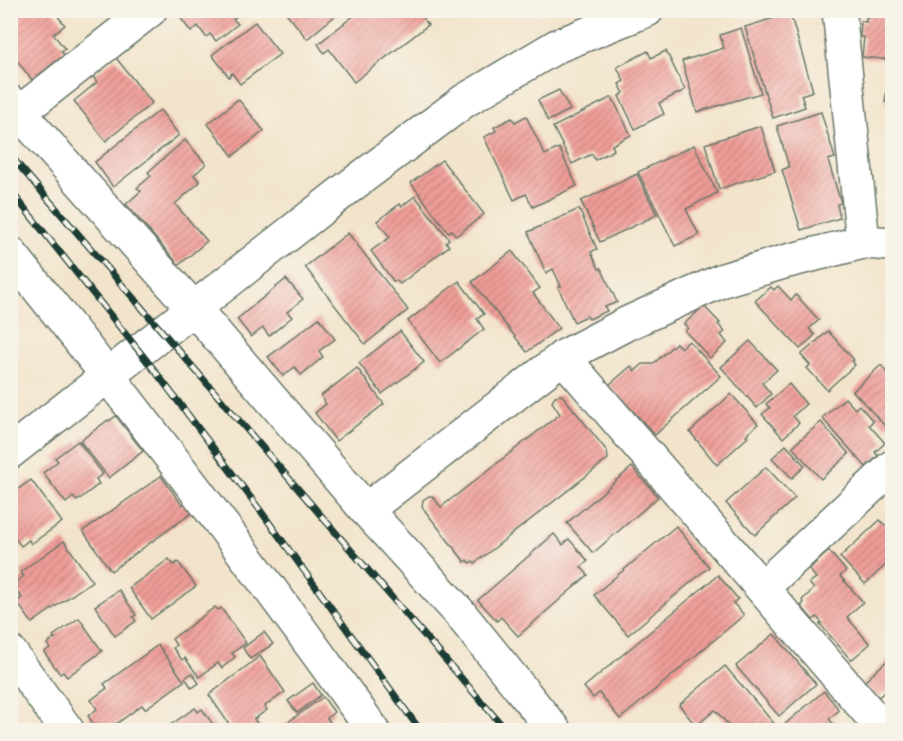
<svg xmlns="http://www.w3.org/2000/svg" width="903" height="741" font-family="'IM FELL French Canon',serif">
	<defs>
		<pattern id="building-hatch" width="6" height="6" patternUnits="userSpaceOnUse" patternTransform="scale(1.5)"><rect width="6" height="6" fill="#f09d98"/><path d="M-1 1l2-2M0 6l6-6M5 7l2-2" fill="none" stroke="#c2817d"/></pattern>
	</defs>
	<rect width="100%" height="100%" fill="#f7f3e8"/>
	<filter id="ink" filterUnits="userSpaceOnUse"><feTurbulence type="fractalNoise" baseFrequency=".0167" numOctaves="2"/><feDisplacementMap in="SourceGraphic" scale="12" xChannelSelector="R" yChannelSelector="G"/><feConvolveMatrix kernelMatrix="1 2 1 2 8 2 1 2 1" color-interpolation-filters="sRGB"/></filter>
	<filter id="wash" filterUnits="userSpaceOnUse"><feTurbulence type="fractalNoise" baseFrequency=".008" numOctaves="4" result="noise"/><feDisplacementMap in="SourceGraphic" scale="24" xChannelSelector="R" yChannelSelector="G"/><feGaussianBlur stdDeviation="1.35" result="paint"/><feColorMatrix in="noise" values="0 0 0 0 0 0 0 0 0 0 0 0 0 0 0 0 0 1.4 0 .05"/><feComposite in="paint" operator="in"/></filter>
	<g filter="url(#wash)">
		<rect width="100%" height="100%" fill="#f2e4cb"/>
		<g id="blocks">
			<g fill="url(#building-hatch)">
				<polygon points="10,10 53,10 65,25 53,34 65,49 61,51 64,55 32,80 18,62 10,67 10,45 14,43 10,38"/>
				<polygon points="175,10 245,10 233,19 238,24 216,41 210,34 206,37 198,26 191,32"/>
				<polygon points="284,10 342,10 307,39"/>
				<polygon points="361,10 417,10 428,25 354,82 329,49 324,53 318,44"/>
				<polygon points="870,10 892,10 892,60 862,57 864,37 860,37 861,21 866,22 866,17 869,18"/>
				<polygon points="790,13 813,91 801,95 805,107 773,118 745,27"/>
				<polygon points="255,22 280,54 240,84 232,73 229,77 212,55"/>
				<polygon points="741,28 761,93 697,112 682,61 724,48 720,35"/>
				<polygon points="648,51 651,58 666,51 685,90 659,103 664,114 635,129 619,96 624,93 619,84 624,81 617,67"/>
				<polygon points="116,58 152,103 106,141 74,101 97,82 93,76"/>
				<polygon points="889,72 892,73 892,103 885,102"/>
				<polygon points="559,90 570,110 548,121 538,100"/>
				<polygon points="612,97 631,135 612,145 614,150 595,160 592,154 572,164 553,127"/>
				<polygon points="238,99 264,131 233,156 208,124"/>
				<polygon points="160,110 179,135 113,187 95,162"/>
				<polygon points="821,112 835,158 828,160 841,203 837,204 840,218 801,230 782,170 789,167 777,126"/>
				<polygon points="526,116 545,155 559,148 577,186 533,207 526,194 514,200 484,137 496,131 494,127 512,118 515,122"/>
				<polygon points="761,126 775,171 719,189 705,144"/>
				<polygon points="185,140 206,164 194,175 200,182 175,204 207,241 179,265 126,204 141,191 137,188 151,176 148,172"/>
				<polygon points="694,145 717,193 686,209 699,235 675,246 638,172"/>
				<polygon points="442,160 484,214 456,236 452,230 448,232 411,183"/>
				<polygon points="637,174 657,215 600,242 581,201"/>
				<polygon points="415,196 449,239 446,242 449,246 400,284 396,280 394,282 371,251 390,237 377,221 400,204 402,206"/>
				<polygon points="579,209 597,249 591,252 599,269 601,268 617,302 605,307 607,311 589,319 587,316 574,322 558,287 561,286 553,269 546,273 528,232"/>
				<polygon points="348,233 408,310 365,344 305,267"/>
				<polygon points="512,251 540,288 533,293 559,328 527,352 472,282"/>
				<polygon points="286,279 303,299 287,312 292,317 269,336 263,328 251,337 237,319"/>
				<polygon points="459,281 484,314 477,319 484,329 440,363 408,321"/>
				<polygon points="778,286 791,300 796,295 819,320 809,329 815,335 800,349 755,301 771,287 774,290"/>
				<polygon points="704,306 720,323 718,324 725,332 721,335 727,343 710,358 685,331 688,328 684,324"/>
				<polygon points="319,318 335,339 319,351 323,357 301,375 295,367 283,376 268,357"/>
				<polygon points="400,331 424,362 382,394 359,363"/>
				<polygon points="828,331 854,360 852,361 855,365 827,390 807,368 810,365 801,355"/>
				<polygon points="689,341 721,376 655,435 609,385 631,366 635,371 643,364 653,364 676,343 681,348"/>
				<polygon points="750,341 777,370 762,383 771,394 757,408 721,367"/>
				<polygon points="881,365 892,378 892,422 886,427 853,391"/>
				<polygon points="357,368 384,404 336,441 315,413 326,404 321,396"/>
				<polygon points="789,384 806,404 793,416 799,423 783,438 762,414 770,408 766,404"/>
				<polygon points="731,394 758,424 746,435 748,437 717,465 690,432"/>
				<polygon points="562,395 607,451 608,459 475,563 473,561 470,563 467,560 465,562 422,507 423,500 429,496 432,496 441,507 560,414 552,402 555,396"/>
				<polygon points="845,398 855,409 859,405 873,421 869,425 885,443 875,452 878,456 866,467 822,418"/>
				<polygon points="116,416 143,451 109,478 80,441 108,420 109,421"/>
				<polygon points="821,422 849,454 821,479 792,447"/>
				<polygon points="78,441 103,474 96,479 99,484 77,501 73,497 66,503 43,473 58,461 55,458"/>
				<polygon points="786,445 805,466 792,478 772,458"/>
				<polygon points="632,467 658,497 593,553 567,523"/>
				<polygon points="766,467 795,498 755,535 726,503"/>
				<polygon points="161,476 182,505 186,502 193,512 111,571 83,531"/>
				<polygon points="31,480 62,522 31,544 29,540 21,546 10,532 10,495"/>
				<polygon points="880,520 892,533 892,559 865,584 840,557"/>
				<polygon points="676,526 709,567 628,635 594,595"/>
				<polygon points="554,534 563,545 569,539 588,561 581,567 588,575 518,636 501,617 497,621 478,600"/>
				<polygon points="64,541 92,581 32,623 17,602 22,598 14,588 17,585 16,582 24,576 20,572"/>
				<polygon points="829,551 846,571 840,576 863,602 847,617 870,644 851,660 820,624 822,623 817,617 813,620 801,606 804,603 802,600 814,589 809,583 816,578 809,569"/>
				<polygon points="169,559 174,565 178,562 196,586 151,619 129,588"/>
				<polygon points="718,575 738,599 733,603 744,615 620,719 599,693 593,698 584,687"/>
				<polygon points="119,590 136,615 133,617 136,621 115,636 95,606"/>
				<polygon points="215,607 218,610 221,608 246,643 232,653 235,657 222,668 218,663 199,677 185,658 182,660 173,648 176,645 172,639"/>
				<polygon points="79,618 102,651 67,677 63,672 60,674 44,652 50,648 47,644 55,638 53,636"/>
				<polygon points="264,632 273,644 250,659 243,648"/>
				<polygon points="774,634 816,684 779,716 736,666"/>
				<polygon points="158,645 184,681 145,709 142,705 115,725 117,728 114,730 98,730 88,716 97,709 91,700 107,688 104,684"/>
				<polygon points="260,656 285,692 265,706 267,710 254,719 262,730 233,730 209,695"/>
				<polygon points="892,656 892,695 887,690 876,699 862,684"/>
				<polygon points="725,666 777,727 773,730 733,730 715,710 696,726 679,705"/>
				<polygon points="192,673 199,683 192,688 185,678"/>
				<polygon points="313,683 321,695 297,713 288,701"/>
				<polygon points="824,691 837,707 838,711 829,719 839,730 778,730"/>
				<polygon points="323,697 334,712 327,718 336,730 277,730"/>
				<polygon points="195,708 198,712 202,709 217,730 163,730"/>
			</g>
		</g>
	</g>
	<g filter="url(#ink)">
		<use href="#blocks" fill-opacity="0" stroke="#697769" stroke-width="1.5"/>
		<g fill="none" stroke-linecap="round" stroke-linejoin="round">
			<g stroke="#697769" stroke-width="36">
				<g id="minor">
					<polyline points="839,10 863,242"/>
					<polyline points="10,102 209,326 366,510 458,611 554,730"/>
					<polyline points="20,112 150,10"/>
					<path d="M 10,253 C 136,409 257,568 373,730"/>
					<polyline points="563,357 884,730"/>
					<polyline points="10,452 349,187 464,101 557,46 647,10"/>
					<polyline points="366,510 563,357 626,324 723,280 784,262 863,242 892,244"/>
					<polyline points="762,588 892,467"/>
					<polyline points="10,652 67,730"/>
				</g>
			</g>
			<use href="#minor" stroke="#fff" stroke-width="33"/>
			<g stroke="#1f3d34" stroke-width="7">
				<g id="rail">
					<polyline points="10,155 506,730"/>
					<polyline points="10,190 155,371 260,510 420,730"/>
				</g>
			</g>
			<use href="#rail" stroke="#f7f3e8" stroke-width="4.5" stroke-dasharray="14" stroke-linecap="butt"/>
		</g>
	</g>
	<rect width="903" height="741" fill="none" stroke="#f7f3e8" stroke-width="36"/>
</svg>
